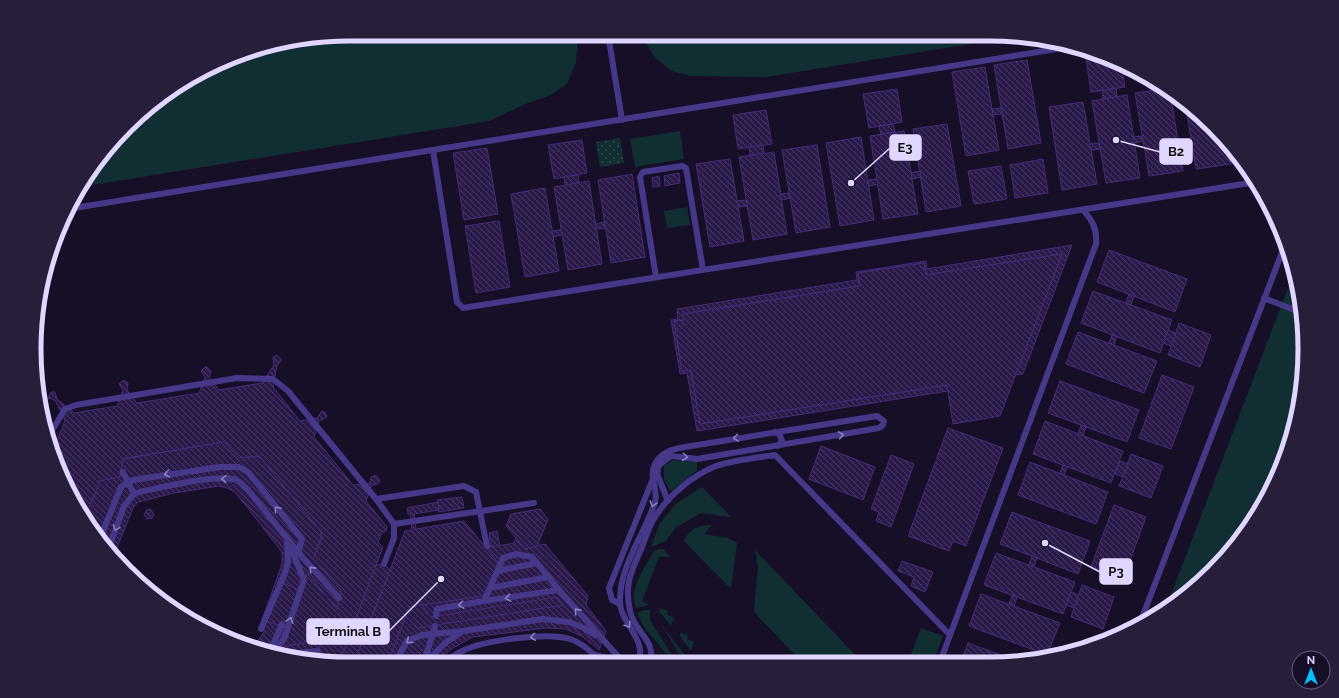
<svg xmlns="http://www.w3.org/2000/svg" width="1339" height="698" font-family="Raleway,sans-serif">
	<defs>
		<pattern id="park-dots" width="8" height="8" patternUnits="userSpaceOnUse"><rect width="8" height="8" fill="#112f32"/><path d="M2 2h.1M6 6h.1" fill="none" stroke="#334c51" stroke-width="1.8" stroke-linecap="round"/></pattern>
		<pattern id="building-back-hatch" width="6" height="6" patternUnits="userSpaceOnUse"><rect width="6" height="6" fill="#2a1a4a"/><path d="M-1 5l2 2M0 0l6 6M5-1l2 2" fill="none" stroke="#493b65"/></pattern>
	</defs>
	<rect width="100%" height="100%" fill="#170f28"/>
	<g fill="#112f32">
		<polygon points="349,34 578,34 576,62 567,84 549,96 528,103 489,121 80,187 87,174 157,99 248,51"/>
		<polygon points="641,34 1010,35 1020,36 766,77 690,76 672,71 655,58"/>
		<polygon points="680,131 684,159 635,167 630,139"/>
		<polygon points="687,207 690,225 667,228 664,211"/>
		<polygon points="1294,272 1302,308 1304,369 1294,430 1273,488 1240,541 1182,599 1166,608"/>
		<polygon points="673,460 697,462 697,470 672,491 670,491 664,480 664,466"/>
		<polygon points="702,487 731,517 701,513 675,528 666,541 651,547 660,523 676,504"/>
		<path d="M 712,525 L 704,534 L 728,538 L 737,543 L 731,589 L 684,541 C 689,529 699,525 712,525 Z"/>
		<path d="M 658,549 L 664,549 L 670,557 L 659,557 L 642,601 L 649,605 L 636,608 C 629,587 644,570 653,553 Z"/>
		<polygon points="755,550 862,662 802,662 754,612 758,567"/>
		<polygon points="660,608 668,611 667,615 674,617 671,626 659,611"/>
		<polygon points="644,610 650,610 650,620 676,662 673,662 644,627 637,613"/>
		<polygon points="661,624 690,662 683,662 682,658"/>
		<polygon points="921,628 943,636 933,662 908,662"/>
		<polygon points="680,633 688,635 687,639 694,642 691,651 680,636"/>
	</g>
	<polygon fill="url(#park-dots)" points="620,138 624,163 600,167 596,142"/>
	<g fill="url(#building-back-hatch)" stroke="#452b77">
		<polygon points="1101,56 1121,63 1125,87 1091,92 1086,59"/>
		<polygon points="1027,60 1041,143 1008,149 994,65"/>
		<polygon points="985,67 999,150 966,156 952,72"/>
		<polygon points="1116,88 1117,97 1103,99 1102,91"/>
		<polygon points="897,89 902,122 869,128 863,94"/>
		<polygon points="1165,89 1170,92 1183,171 1149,176 1135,93"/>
		<polygon points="1127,95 1140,178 1106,183 1092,101"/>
		<polygon points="1083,102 1097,184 1062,190 1049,107"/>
		<polygon points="1185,103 1227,141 1231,164 1196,169"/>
		<polygon points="1001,108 1002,114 993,115 992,109"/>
		<polygon points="766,110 772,144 738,149 733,115"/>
		<polygon points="893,124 895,132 881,135 879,126"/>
		<polygon points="947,124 961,206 926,212 913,129"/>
		<polygon points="904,131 918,214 883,219 870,136"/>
		<polygon points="1142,136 1143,141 1134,143 1133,137"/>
		<polygon points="861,137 874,220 840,226 826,143"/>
		<polygon points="582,140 587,173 554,179 548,145"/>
		<polygon points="1099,143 1100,149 1091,150 1090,144"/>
		<polygon points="763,145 764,153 750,156 749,147"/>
		<polygon points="817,145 830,227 796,233 782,150"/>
		<polygon points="487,148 498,214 464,220 453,153"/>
		<polygon points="774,152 787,234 753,240 739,157"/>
		<polygon points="730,159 744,241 710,247 696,164"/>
		<polygon points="1043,159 1048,193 1015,198 1010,165"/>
		<polygon points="1001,166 1007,199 974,204 968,171"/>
		<polygon points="920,171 921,177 912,179 911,173"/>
		<polygon points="679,173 680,183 665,186 664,176"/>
		<polygon points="632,174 645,257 611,263 598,180"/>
		<polygon points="578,175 579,183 565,185 564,177"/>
		<polygon points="659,176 660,186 653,187 652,178"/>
		<polygon points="877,179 878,184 869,186 868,180"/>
		<polygon points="589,181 602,264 568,270 554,187"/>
		<polygon points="545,188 559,271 525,277 511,194"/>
		<polygon points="789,193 790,198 781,200 781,194"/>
		<polygon points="746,200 747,206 738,207 737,201"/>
		<polygon points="499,221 510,287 476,293 465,226"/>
		<polygon points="604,222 605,228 596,229 596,224"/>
		<polygon points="561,230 562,235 553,237 552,231"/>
		<polygon points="1072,245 1023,374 1015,375 1062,254 926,275 924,263 858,273 860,286 683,314 684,320 674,321 682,371 691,370 700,424 947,385 948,391 697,431 687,373 680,374 671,320 678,319 677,309 857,280 856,272 926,261 927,269"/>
		<polygon points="1109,250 1187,279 1175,312 1097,282"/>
		<polygon points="1062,254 1000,416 953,424 947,385 700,424 691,370 682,371 674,321 684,320 683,314 860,286 858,273 924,263 926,275"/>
		<polygon points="1093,291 1172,320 1160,353 1081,323"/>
		<polygon points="1129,294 1134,296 1131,305 1126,303"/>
		<polygon points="1179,323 1211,335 1200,367 1168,355"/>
		<polygon points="1168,330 1176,333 1171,346 1163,343"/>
		<polygon points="1078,332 1157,361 1144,393 1066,364"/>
		<polygon points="1112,335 1117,336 1114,345 1109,343"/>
		<polygon points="277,355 282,360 277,365 273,387 300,421 317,418 322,411 326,413 327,417 319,421 314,437 353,485 370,483 371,477 376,475 380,480 378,484 372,485 366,501 387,527 386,531 382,532 378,542 383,547 339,663 296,658 316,655 322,640 276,648 285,628 267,621 281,582 300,590 307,573 337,609 341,590 313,559 321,539 321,532 259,456 239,458 224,442 123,459 120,477 100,481 86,516 66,488 54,449 65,420 55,400 48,398 51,392 55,392 57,399 74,413 117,406 123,390 119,384 124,380 128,383 127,390 137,403 199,393 205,377 201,371 206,366 211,371 209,377 219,390 262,383 274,365 273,357"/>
		<polygon points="1162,375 1194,387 1171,449 1139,438"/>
		<polygon points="1060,381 1139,410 1127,442 1048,413"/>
		<polygon points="1045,421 1123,451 1111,483 1033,454"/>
		<polygon points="1081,425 1086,427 1083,436 1078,434"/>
		<polygon points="948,428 1003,448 966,546 953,541 949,551 908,536"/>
		<polygon points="224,442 239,458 259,456 321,532 321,539 313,559 341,590 337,609 307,573 300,590 281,582 267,621 285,628 276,648 322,640 316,655 296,658 268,653 249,646 255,644 265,631 259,628 282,564 282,552 235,492 227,488 219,486 174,493 138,502 133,508 114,555 86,516 100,481 120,477 123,459"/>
		<polygon points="821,446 875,467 863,500 809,479"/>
		<polygon points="1131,454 1163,466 1151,498 1119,486"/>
		<polygon points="891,455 914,464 891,527 876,521 879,512 871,509"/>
		<polygon points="1120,461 1128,464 1123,477 1115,474"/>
		<polygon points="1030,462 1108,492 1096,524 1018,495"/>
		<polygon points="1063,465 1067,467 1064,475 1060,473"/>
		<polygon points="462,497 464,508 439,512 437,500"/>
		<polygon points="438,502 439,510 414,514 416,529 464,521 501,566 490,595 409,607 388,663 354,663 405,531 412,530 410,514 408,514 407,508"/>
		<polygon points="1114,505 1146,517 1123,579 1091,567"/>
		<polygon points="150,509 154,514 152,518 147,519 144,515 146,510"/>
		<polygon points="540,509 548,519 545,527 537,547 525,549 506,526 511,514"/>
		<polygon points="1012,512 1090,541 1078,574 1000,544"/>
		<polygon points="497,531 500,546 491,547 489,533"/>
		<polygon points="516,538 525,549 545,544 588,596 586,605 606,631 599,650 583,637 566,629 546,628 473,637 451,649 435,663 388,663 409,607 490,595 501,566 486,548 514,543"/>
		<polygon points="996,553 1075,582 1063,614 984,585"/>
		<polygon points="1032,556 1037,558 1034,567 1029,565"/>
		<polygon points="902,561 933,572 925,592 911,586 914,577 898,571"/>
		<polygon points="384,564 390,570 354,663 339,663 376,565"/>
		<polygon points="1082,585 1114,597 1103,629 1071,617"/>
		<polygon points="1071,592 1079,595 1074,608 1066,605"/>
		<polygon points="981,594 1060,623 1047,655 969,626"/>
		<polygon points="1012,596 1017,597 1014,606 1009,604"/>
		<polygon points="557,597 564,605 417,628 406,616 409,607 421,604 431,617"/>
		<polygon points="968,643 1018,661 961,661"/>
	</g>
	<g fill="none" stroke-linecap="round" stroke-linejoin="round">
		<g stroke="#463889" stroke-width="6">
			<polyline points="608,34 622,120"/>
			<polyline points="433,150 457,302 463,308 1256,182"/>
			<polyline points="68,209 1075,46"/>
			<polyline points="656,277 640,177 643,172 682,166 686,168 703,270"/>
			<polyline points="1264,298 1302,313"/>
			<polyline points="775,432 780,435 782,441 778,446"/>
			<polyline points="50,434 65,409 76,405 237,378 273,379 288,391 376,499 394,524 534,503"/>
			<polyline points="123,472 134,494"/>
			<polyline points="376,499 464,486 476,492 487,546"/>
			<polyline points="101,536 121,487 127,483 133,480 220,467 239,467 248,472 302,539 298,552"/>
			<path d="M 109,547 L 124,506 L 134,494 L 143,491 C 164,487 214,475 233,479 C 240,480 243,486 248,490 L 303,558 L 339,598"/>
			<polyline points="384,564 394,538 394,524"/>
			<polyline points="497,571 537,563"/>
			<polyline points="490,588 548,577"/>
			<polyline points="484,601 559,590"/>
			<polyline points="620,604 612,600 609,588 652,481"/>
			<polyline points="436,616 437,609 484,601 503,558 516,554 532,557 559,590 623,662"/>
			<polyline points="1140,623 1286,242"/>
			<polyline points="261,629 285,573 288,561 287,543"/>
			<polyline points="265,652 273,645 282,624"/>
			<polyline points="272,654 284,639 304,580 290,546"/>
			<polyline points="280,655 318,651"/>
			<polyline points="595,655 622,662"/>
			<polyline points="424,662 435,626"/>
			<path d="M 636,662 C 651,644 620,623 620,602 C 619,566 644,536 655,502 C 659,489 648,477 655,464 C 661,452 673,449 685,447 L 877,416 L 884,421 L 883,425 L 879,428 L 697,459 L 671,456 L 659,465 L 657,474 L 668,501"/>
			<path d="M 650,662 C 657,641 634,632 630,611 C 624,584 631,572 642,547 C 646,537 649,526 655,517 C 668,496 693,475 716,466 C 734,460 756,458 775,455 L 950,635"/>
			<path d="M 940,662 L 1096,244 C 1097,229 1093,221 1083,210"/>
			<polyline points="395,663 407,641 422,635 463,631 543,619 569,622 584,628 595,635"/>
			<polyline points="425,663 445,643 460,633"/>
			<path d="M 445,663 C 450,658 456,654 462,651 C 485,640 547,632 570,639 C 583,643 593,653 602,663"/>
		</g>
	</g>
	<defs><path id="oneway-chevron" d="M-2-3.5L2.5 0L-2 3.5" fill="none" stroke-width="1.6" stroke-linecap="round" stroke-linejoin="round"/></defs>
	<g stroke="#8b7fbe">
		<use href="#oneway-chevron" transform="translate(841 435) rotate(-10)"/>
		<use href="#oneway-chevron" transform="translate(736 438) rotate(171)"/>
		<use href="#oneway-chevron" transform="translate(685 457) rotate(7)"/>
		<use href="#oneway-chevron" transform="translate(167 474) rotate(170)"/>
		<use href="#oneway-chevron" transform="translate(224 479) rotate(-179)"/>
		<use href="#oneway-chevron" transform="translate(653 504) rotate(106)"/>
		<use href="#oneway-chevron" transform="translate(277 509) rotate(-129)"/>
		<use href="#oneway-chevron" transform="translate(116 528) rotate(111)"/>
		<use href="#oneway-chevron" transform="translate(312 569) rotate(-132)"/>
		<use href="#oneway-chevron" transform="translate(508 598) rotate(171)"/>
		<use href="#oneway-chevron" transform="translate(461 605) rotate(171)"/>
		<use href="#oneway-chevron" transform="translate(577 611) rotate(-132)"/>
		<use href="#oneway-chevron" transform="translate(290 620) rotate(-72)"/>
		<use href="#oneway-chevron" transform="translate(628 625) rotate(57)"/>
		<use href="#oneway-chevron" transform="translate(533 637) rotate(173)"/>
		<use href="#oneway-chevron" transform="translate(409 641) rotate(140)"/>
	</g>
	<path d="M0 0H1339V698H0ZM349 41H990A308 308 0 0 1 1298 349V349A308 308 0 0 1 990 657H349A308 308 0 0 1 41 349V349A308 308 0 0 1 349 41Z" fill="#271f39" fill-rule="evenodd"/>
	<path fill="none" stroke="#e0d6ff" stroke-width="5" d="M349 41H990A308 308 0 0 1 1298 349V349A308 308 0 0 1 990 657H349A308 308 0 0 1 41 349V349A308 308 0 0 1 349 41Z"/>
	<path fill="none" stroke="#e0d6ff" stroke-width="1.5" d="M851 183L890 148M1116 140L1160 152M1045 543L1100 572M441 579L389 631"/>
	<g fill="#e0d6ff" stroke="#170f28" stroke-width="1.5">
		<circle cx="851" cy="183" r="4"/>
		<circle cx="1116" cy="140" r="4"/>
		<circle cx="1045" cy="543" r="4"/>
		<circle cx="441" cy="579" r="4"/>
	</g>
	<g fill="#e0d6ff" stroke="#e0d6ff" stroke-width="1.5">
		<rect x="890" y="135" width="31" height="25" rx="4"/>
		<rect x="1160" y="139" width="32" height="25" rx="4"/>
		<rect x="1100" y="559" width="32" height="25" rx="4"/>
		<rect x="307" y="619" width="82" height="25" rx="4"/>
	</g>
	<g font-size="13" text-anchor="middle" font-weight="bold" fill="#111">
		<text x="905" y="152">E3</text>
		<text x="1176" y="156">B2</text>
		<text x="1116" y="576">P3</text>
		<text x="348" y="636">Terminal B</text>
	</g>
	<g transform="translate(1311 670)"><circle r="19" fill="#170f28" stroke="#675f7e"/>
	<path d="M0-3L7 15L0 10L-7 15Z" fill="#02c1ff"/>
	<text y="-6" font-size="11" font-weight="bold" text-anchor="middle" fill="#e0d6ff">N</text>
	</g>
</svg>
